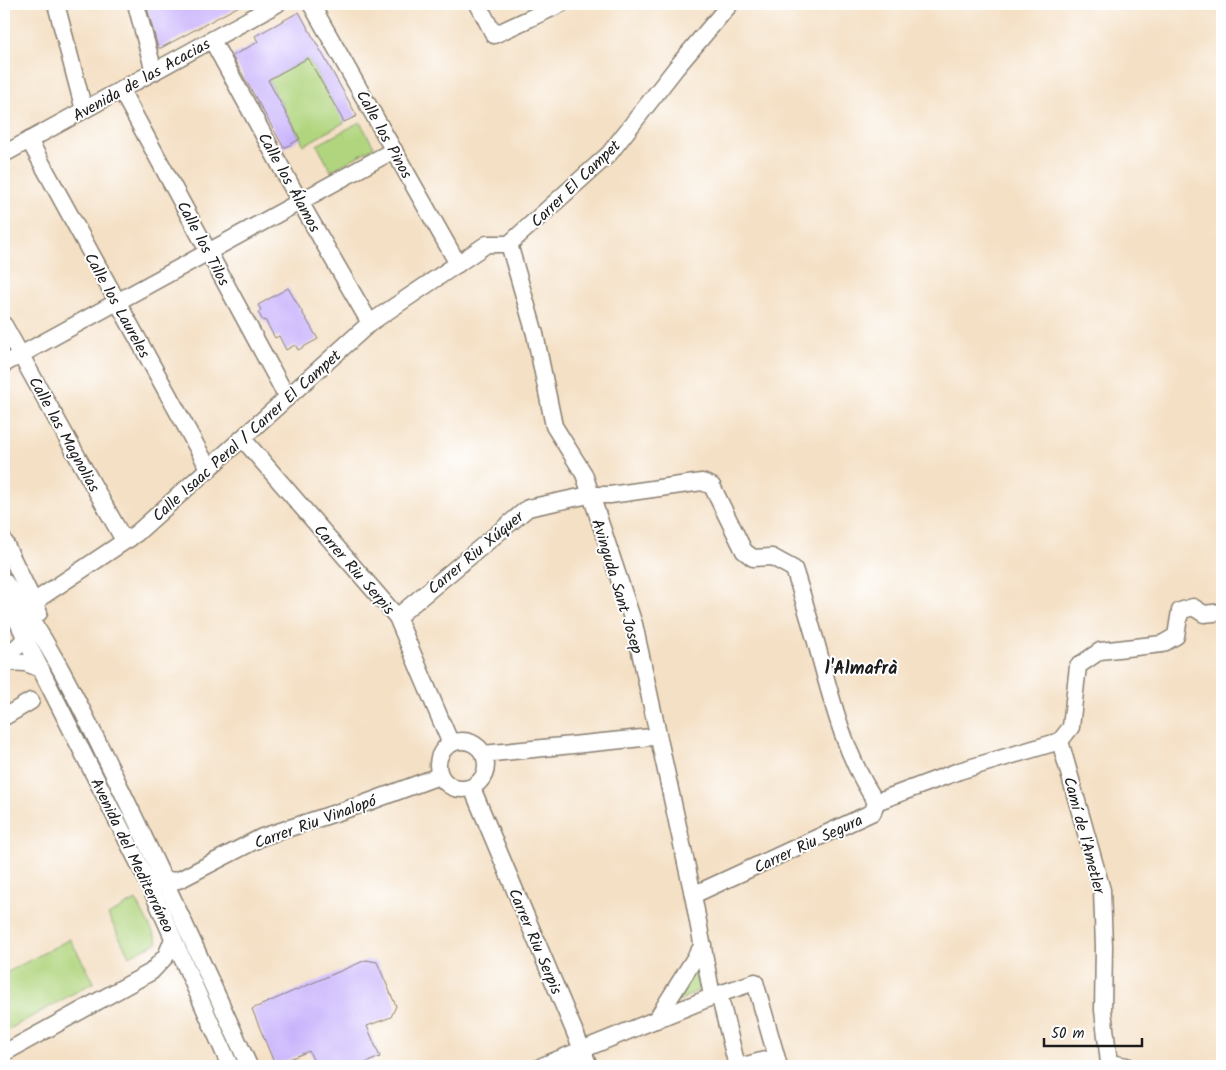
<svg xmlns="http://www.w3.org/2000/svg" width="1226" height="1070" font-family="Kalam,sans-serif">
	<rect width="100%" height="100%" fill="#fff"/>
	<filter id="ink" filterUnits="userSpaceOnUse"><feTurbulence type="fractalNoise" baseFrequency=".02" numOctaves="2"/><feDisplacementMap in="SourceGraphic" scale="10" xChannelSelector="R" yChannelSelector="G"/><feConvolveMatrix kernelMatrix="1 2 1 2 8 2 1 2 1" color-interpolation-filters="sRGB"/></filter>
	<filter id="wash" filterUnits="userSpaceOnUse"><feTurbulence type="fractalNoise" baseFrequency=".0096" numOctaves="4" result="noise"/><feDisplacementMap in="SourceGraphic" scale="20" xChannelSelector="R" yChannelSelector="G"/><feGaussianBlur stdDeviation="1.12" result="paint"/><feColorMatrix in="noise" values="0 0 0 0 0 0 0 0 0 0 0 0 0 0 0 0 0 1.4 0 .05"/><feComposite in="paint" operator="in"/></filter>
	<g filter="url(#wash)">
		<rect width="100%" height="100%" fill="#f4e0c5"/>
		<g fill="#b1d57f" stroke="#66784e">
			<polygon points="308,58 345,122 304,145 268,80"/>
			<polygon points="360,122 374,147 331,171 317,145"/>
			<polygon points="136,900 158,942 129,956 108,915"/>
			<polygon points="70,939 94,982 4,1032 4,974"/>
			<polygon points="698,960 705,987 673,1004"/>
		</g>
		<g id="blocks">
			<g fill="#c8b2fc">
				<polygon points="146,4 173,4 176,9 186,4 243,4 161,48 158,48"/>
				<polygon points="299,12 357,116 344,122 308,58 268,80 300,139 284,148 232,56 258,42 255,36"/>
				<polygon points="288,288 318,339 298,350 295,345 286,350 279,336 275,338 265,320 263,321 258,312 261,310 258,305"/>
				<polygon points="366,960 377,962 396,1006 391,1017 367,1026 380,1057 358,1066 316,1066 309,1051 275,1065 252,1009"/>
			</g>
		</g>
	</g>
	<g filter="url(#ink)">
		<use href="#blocks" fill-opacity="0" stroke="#887e70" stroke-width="1"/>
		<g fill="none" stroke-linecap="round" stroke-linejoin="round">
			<g stroke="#887e70" stroke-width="19">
				<g id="minor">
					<polyline points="56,4 84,110"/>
					<polyline points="136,4 154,72"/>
					<polyline points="311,4 458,264"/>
					<polyline points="478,4 494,35 561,4"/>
					<polyline points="212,40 300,202 370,323"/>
					<polyline points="121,90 282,388 289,396"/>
					<polyline points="29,140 204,460 208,471"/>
					<polyline points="4,154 277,4"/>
					<polyline points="509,244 535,334 554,426 584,474 634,624 693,895 712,996"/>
					<polyline points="4,325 121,535 129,539"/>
					<polyline points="4,364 394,150"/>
					<polyline points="243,439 397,617 451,744"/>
					<polyline points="4,541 39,613"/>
					<path d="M 4,581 C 50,640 81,708 114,775 C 161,871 205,968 249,1066"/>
					<polyline points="5,594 29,646 149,884 230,1066"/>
					<path d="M 397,617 L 528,508 L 589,495 L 610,495 L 702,482 L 712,486 L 744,551 L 753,558 L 772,557 L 794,569 C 802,594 809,618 816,642 C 831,697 844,754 876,802"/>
					<path d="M 4,656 C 16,649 26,641 30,627 C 33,615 33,606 41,597 L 137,533 L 370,323 L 487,244 L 509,244 L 609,154 L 676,68 L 730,4"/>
					<polyline points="4,662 26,663 41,669"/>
					<polyline points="4,717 31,701"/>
					<circle cx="462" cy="765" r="24"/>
					<polyline points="1060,741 1102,890 1104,947 1103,1010 1109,1063 1127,1066"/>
					<polyline points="1060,741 1071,727 1078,666 1100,651 1162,644 1176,636 1180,611 1193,607 1204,614 1222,612"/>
					<polyline points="483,754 652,737 657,734"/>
					<polyline points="472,788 589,1066"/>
					<polyline points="876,802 959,771 1060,741"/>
					<polyline points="165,879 174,881 181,879 262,837 366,803 439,776"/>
					<polyline points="693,895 873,812 876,802"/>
					<polyline points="719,994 737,1066"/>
					<polyline points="656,1020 703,945"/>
					<polyline points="4,1053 151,972 166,956 173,939"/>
					<polyline points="542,1066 719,994 755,982 779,1066"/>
					<polyline points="743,1066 776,1057"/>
				</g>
			</g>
			<use href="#minor" stroke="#fff" stroke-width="16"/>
		</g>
	</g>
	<g text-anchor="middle" stroke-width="4" stroke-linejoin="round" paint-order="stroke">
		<g font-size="16" fill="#1c1c1c" stroke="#fff">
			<text transform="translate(141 79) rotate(-29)" y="6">Avenida de las Acacias</text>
			<text transform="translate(385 134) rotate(61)" y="6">Calle los Pinos</text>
			<text transform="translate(290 182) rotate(61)" y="6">Calle los Álamos</text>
			<text transform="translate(575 183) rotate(-44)" y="6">Carrer El Campet</text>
			<text transform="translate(204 243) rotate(62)" y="6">Calle los Tilos</text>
			<text transform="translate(118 305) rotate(61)" y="6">Calle los Laureles</text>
			<text transform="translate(65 434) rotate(61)" y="6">Calle las Magnolias</text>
			<text transform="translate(246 435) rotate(-42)" y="6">Calle Isaac Peral / Carrer El Campet</text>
			<text transform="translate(475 552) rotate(-40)" y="6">Carrer Riu Xúquer</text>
			<text transform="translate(355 569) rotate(49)" y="6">Carrer Riu Serpis</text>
			<text transform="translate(618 586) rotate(73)" y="6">Avinguda Sant Josep</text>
			<text transform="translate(315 821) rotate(-20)" y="6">Carrer Riu Vinalopó</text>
			<text transform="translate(1085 835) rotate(75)" y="6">Camí de l'Ametler</text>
			<text transform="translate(808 843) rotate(-25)" y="6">Carrer Riu Segura</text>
			<text transform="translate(133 855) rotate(64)" y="6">Avenida del Mediterráneo</text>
			<text transform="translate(536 941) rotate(67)" y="6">Carrer Riu Serpis</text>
		</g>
		<g font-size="18" font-weight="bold" fill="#1c1c1c" stroke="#fff">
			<text x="861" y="674">l'Almafrà</text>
		</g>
	</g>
	<rect width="1226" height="1070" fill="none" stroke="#fff" stroke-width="20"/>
	<path d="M1044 1038v8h98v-8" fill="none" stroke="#1c1c1c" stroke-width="2.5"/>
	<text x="1051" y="1038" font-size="15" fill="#1c1c1c" stroke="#ffffff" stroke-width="4" paint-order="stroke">50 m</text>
</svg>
